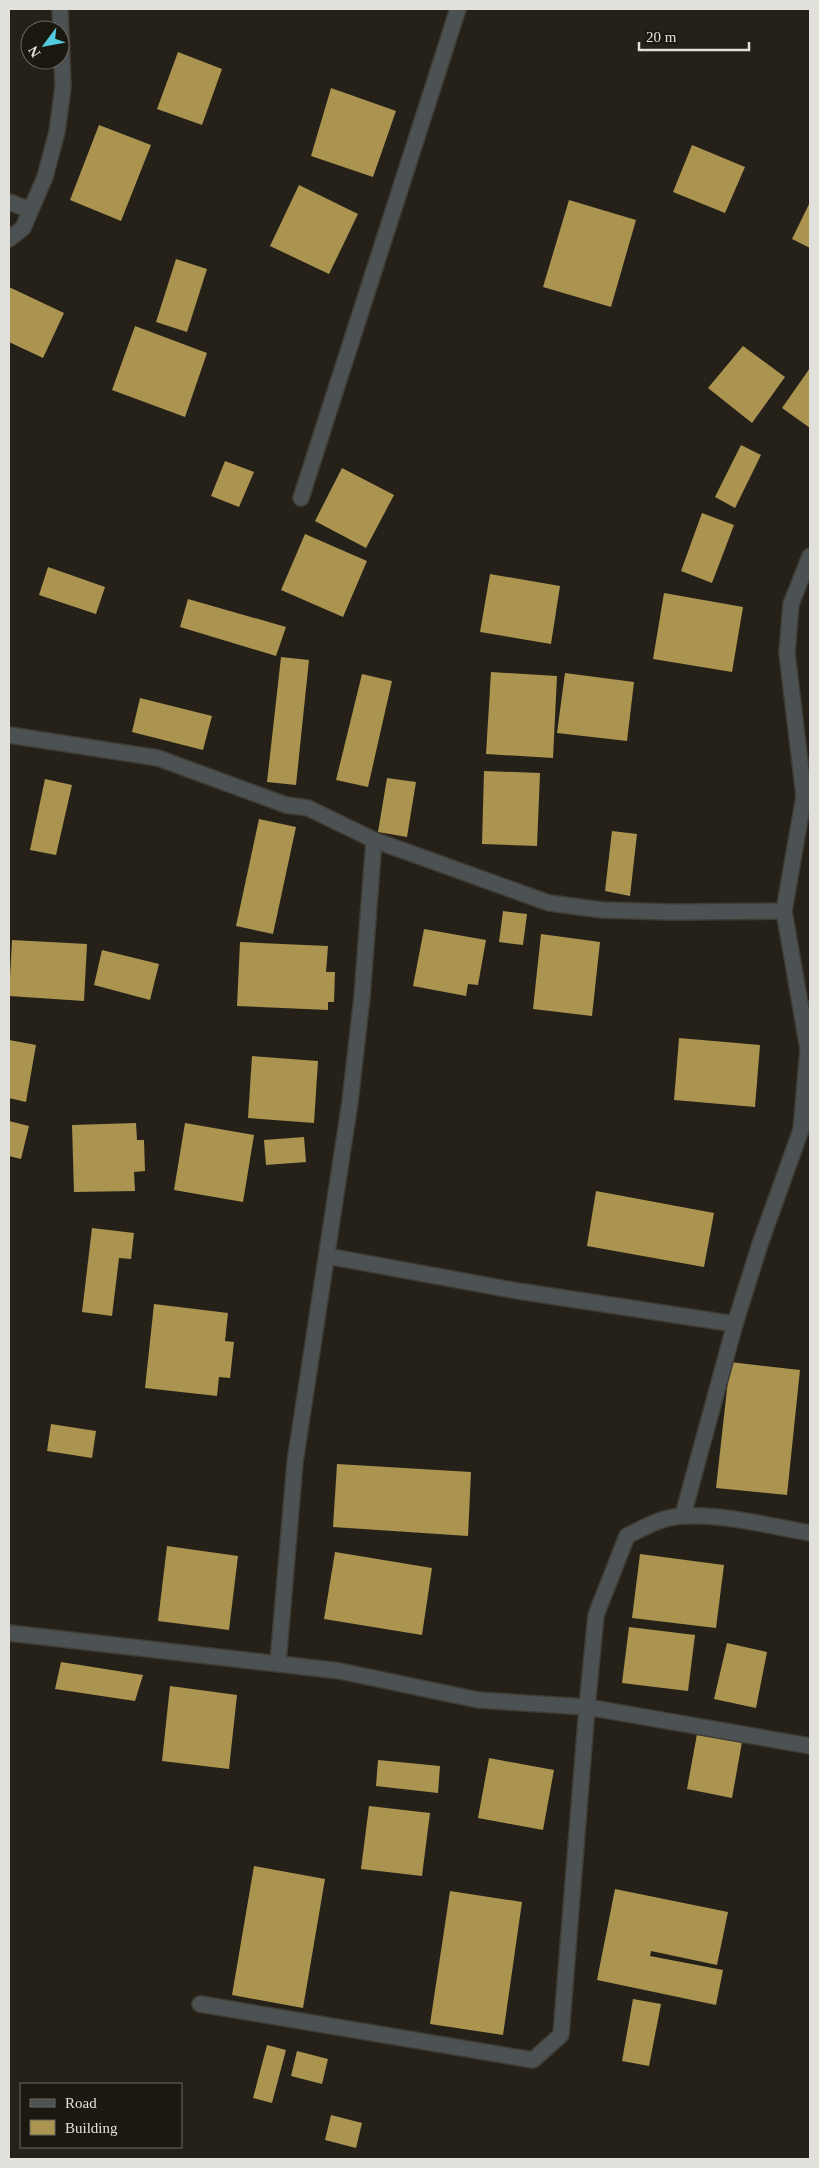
<svg xmlns="http://www.w3.org/2000/svg" width="819" height="2168" font-family="'Times New Roman',serif">
	<rect width="100%" height="100%" fill="#252118"/>
	<g fill="#ab9350">
		<polygon points="178,52 222,69 202,125 157,109"/>
		<polygon points="331,88 396,111 373,177 311,156"/>
		<polygon points="99,125 151,145 121,221 70,200"/>
		<polygon points="692,145 745,167 725,213 673,192"/>
		<polygon points="299,185 358,214 329,274 270,246"/>
		<polygon points="569,200 636,220 611,307 543,287"/>
		<polygon points="810,202 810,248 792,239"/>
		<polygon points="176,259 207,269 187,332 156,322"/>
		<polygon points="9,287 64,313 43,358 9,342"/>
		<polygon points="135,326 207,353 185,417 112,390"/>
		<polygon points="743,346 785,377 752,423 708,388"/>
		<polygon points="810,368 810,428 782,408"/>
		<polygon points="741,445 761,455 735,508 715,497"/>
		<polygon points="225,461 254,472 239,507 211,496"/>
		<polygon points="342,468 394,495 366,548 315,521"/>
		<polygon points="702,513 734,525 712,583 681,571"/>
		<polygon points="305,534 367,561 343,617 281,590"/>
		<polygon points="48,567 105,587 96,614 39,595"/>
		<polygon points="490,574 560,586 551,644 480,632"/>
		<polygon points="664,593 743,607 732,672 653,659"/>
		<polygon points="188,599 286,627 276,656 180,627"/>
		<polygon points="281,657 309,660 296,785 267,782"/>
		<polygon points="491,672 557,676 553,758 486,754"/>
		<polygon points="565,673 634,682 627,741 557,733"/>
		<polygon points="362,674 392,681 368,787 336,780"/>
		<polygon points="140,698 212,716 203,750 132,732"/>
		<polygon points="484,771 540,773 537,846 482,844"/>
		<polygon points="387,778 416,782 407,837 378,832"/>
		<polygon points="45,779 72,785 56,855 30,850"/>
		<polygon points="259,819 296,827 273,934 236,926"/>
		<polygon points="612,831 637,834 630,896 605,891"/>
		<polygon points="503,911 527,914 523,945 499,942"/>
		<polygon points="424,929 486,940 478,985 468,984 466,996 413,986"/>
		<polygon points="541,934 600,942 592,1016 533,1009"/>
		<polygon points="12,940 87,944 84,1001 9,996"/>
		<polygon points="240,942 328,946 326,972 335,972 334,1002 328,1002 328,1010 237,1006"/>
		<polygon points="102,950 159,964 150,1000 94,985"/>
		<polygon points="679,1038 760,1045 755,1107 674,1100"/>
		<polygon points="9,1040 36,1045 26,1102 9,1098"/>
		<polygon points="252,1056 318,1061 314,1123 248,1118"/>
		<polygon points="9,1121 29,1126 21,1159 9,1156"/>
		<polygon points="136,1123 137,1140 144,1140 145,1171 134,1172 135,1191 74,1192 72,1125"/>
		<polygon points="185,1123 254,1135 243,1202 174,1190"/>
		<polygon points="304,1137 306,1162 266,1165 264,1140"/>
		<polygon points="596,1191 714,1213 704,1267 587,1246"/>
		<polygon points="92,1228 134,1233 131,1259 119,1258 112,1316 82,1312"/>
		<polygon points="154,1304 228,1313 225,1341 234,1342 230,1378 219,1377 217,1396 145,1388"/>
		<polygon points="730,1362 800,1370 787,1495 716,1488"/>
		<polygon points="51,1424 96,1431 92,1458 47,1451"/>
		<polygon points="337,1464 471,1472 468,1536 333,1527"/>
		<polygon points="167,1546 238,1556 229,1630 158,1621"/>
		<polygon points="335,1552 432,1568 422,1635 324,1619"/>
		<polygon points="640,1554 724,1565 716,1628 632,1618"/>
		<polygon points="629,1627 695,1635 688,1691 622,1683"/>
		<polygon points="727,1643 767,1652 756,1708 714,1699"/>
		<polygon points="61,1662 143,1675 135,1701 55,1689"/>
		<polygon points="170,1686 237,1695 229,1769 162,1761"/>
		<polygon points="697,1734 742,1742 732,1798 687,1789"/>
		<polygon points="489,1758 554,1770 543,1830 478,1818"/>
		<polygon points="378,1760 440,1766 438,1793 376,1786"/>
		<polygon points="369,1806 430,1813 422,1876 361,1869"/>
		<polygon points="254,1866 325,1879 303,2008 232,1995"/>
		<polygon points="615,1889 728,1912 717,1965 651,1951 650,1956 723,1970 716,2005 597,1980"/>
		<polygon points="450,1891 522,1902 503,2035 430,2024"/>
		<polygon points="633,1999 661,2004 649,2066 622,2061"/>
		<polygon points="267,2045 286,2050 272,2103 253,2098"/>
		<polygon points="297,2051 328,2059 322,2084 291,2076"/>
		<polygon points="331,2115 362,2123 356,2148 325,2140"/>
	</g>
	<g fill="none" stroke-linecap="round" stroke-linejoin="round">
		<g stroke="#3f3c33" stroke-width="18">
			<g id="street">
				<polyline points="9,202 30,210"/>
				<polyline points="9,239 23,228 45,177 57,132 63,87 60,9"/>
				<polyline points="301,498 458,9"/>
				<polyline points="9,735 158,758 286,805 308,808 374,840 549,903 602,910 672,912 784,911 804,796 810,796"/>
				<polyline points="804,796 787,653 791,604 810,556"/>
				<polyline points="327,1256 518,1291 735,1324"/>
				<polyline points="683,1515 735,1324 760,1244 801,1130 808,1049 784,911"/>
				<path d="M 9,1633 L 340,1671 L 478,1700 L 587,1707 L 596,1615 L 627,1536 C 645,1527 664,1516 684,1516 C 725,1514 770,1526 810,1533"/>
				<polyline points="278,1663 295,1462 350,1102 362,997 374,840"/>
				<polyline points="200,2004 533,2060 561,2035 587,1707 810,1746"/>
			</g>
		</g>
		<use href="#street" stroke="#4c5253" stroke-width="15"/>
	</g>
	<rect width="819" height="2168" fill="none" stroke="#e2e0da" stroke-width="20"/>
	<rect x="20" y="2083" width="162" height="65" fill="#1b180f" stroke="#6b6860"/>
	<rect x="30" y="2099" width="25" height="8" fill="#4c5253" stroke="#6b6860"/>
	<text x="65" y="2108" font-size="15" fill="#e2e0da">Road</text>
	<rect x="30" y="2120" width="25" height="15" fill="#ab9350" stroke="#6b6860"/>
	<text x="65" y="2133" font-size="15" fill="#e2e0da">Building</text>
	<g transform="translate(45 45) rotate(238)"><circle r="24" fill="#1b180f" stroke="#6b6860"/>
	<path d="M0-4L9 19L0 12L-9 19Z" fill="#54cade"/>
	<text y="-8" font-size="14" font-weight="bold" text-anchor="middle" fill="#e2e0da">N</text>
	</g>
	<path d="M639 42v8h110v-8" fill="none" stroke="#e2e0da" stroke-width="2.5"/>
	<text x="646" y="42" font-size="15" fill="#e2e0da" stroke="#1b180f" stroke-width="4" paint-order="stroke">20 m</text>
</svg>
